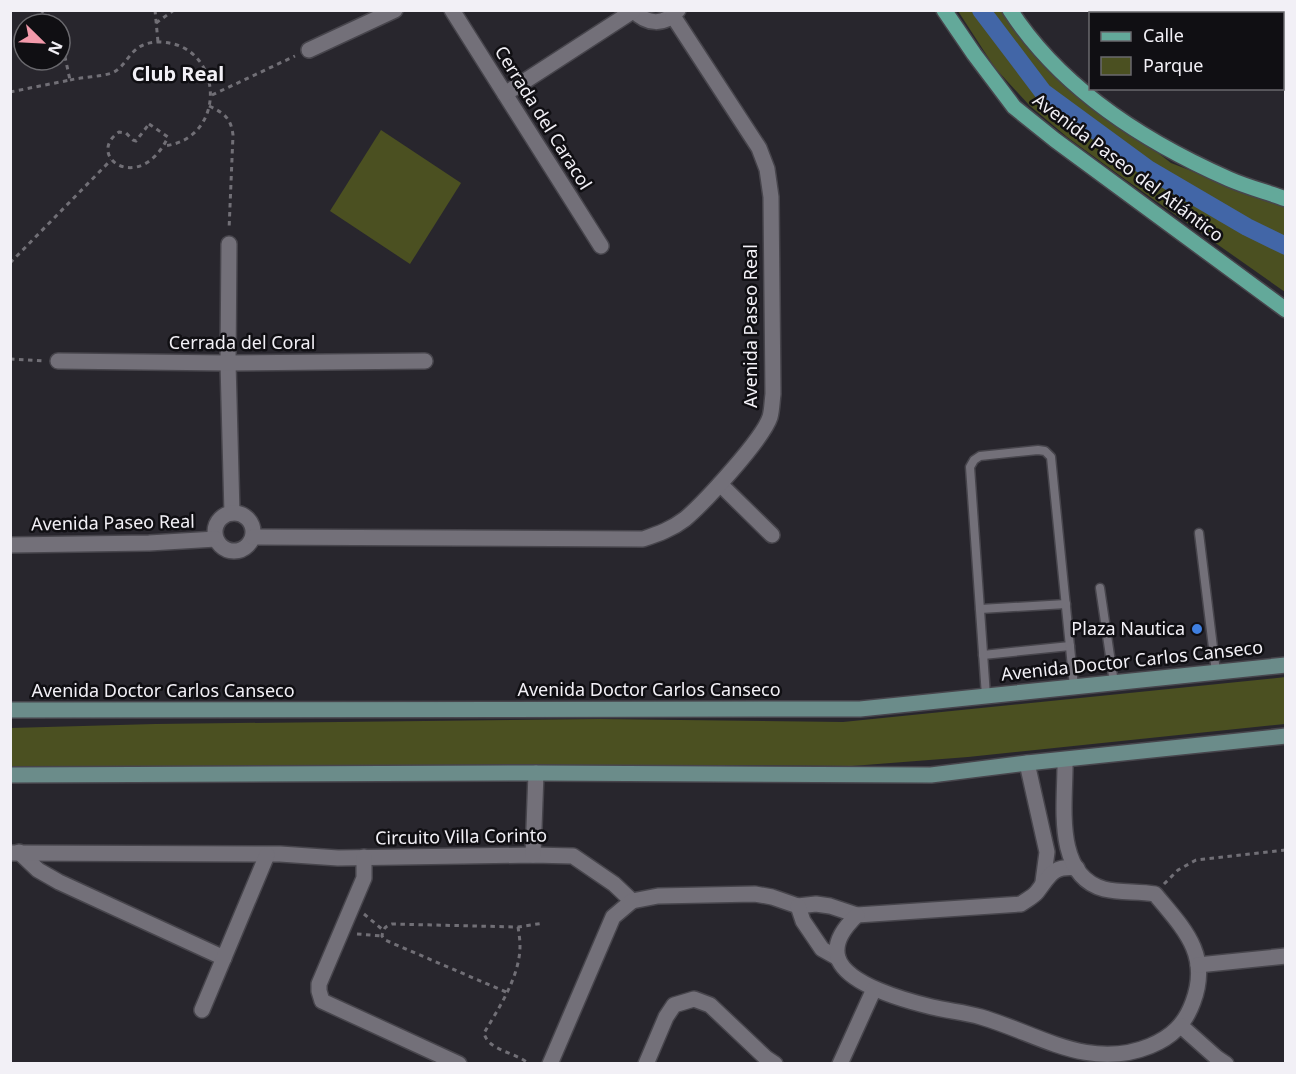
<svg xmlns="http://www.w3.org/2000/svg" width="1296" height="1074" font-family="'Noto Sans',sans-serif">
	<rect width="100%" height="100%" fill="#28262d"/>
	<g fill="#4b5021">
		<polygon points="958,11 1009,11 1074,88 1171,163 1285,207 1285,292 1126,180 1067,137 1030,106 995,68"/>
		<polygon points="381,130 461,183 410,264 330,211"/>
		<polygon points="1286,677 1285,724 968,757 852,766 742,765 512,769 278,766 11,773 10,728 155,724 600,719 843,722"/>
	</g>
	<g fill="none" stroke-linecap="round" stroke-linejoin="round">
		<polyline stroke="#4266a7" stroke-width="18" points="981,10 1043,92 1148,169 1247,227 1286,246"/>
		<g stroke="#47454c" stroke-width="11">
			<g id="lane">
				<polyline points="1199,533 1216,672"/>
				<polyline points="1100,588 1114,683"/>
				<polyline points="980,609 1066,604"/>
				<polyline points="983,655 1070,646"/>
				<polyline points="986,696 970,467 974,460 980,456 1038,450 1045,451 1051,457 1074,687"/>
			</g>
		</g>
		<g stroke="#47454c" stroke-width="18">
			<g id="street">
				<polyline points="452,10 601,246"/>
				<path d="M 633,10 C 647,25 664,26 678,10"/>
				<polyline points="309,50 395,10"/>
				<polyline points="505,94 633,11"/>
				<polyline points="229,244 228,363 232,513"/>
				<polyline points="58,361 228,363 425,361"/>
				<polyline points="720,484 772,535"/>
				<circle cx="234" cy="532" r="19"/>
				<path d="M 253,537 L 643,539 C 658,534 672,529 685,519 C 704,503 763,439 770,417 C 772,410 772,401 773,394 L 771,197 L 767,169 L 759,148 L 673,16"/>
				<polyline points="10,545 149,543 216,539"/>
				<polyline points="1027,763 1047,852 1043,882"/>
				<polyline points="19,852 38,870 59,882 224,958"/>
				<path d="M 10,853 L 280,854 L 338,858 L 533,855 L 573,856 L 614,884 L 632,901 L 658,896 L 755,894 L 772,897 L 798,906 L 816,904 L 830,906 L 857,915 L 1021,904 C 1026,900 1033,897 1037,892 C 1050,875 1053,865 1077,868"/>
				<polyline points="533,855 536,773"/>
				<polyline points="364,857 364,878 319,984 319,991 322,1001 459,1064"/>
				<polyline points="798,906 803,921 822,949 838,958"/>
				<path d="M 857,915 C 846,926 833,941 838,958 C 847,985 907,1001 932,1007 C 948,1011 965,1012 981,1017 C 1039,1034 1089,1071 1150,1046 C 1172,1037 1185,1024 1193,1002 C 1211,954 1183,928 1155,894 C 1138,891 1120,893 1104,889 C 1052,875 1066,799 1065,760"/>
				<polyline points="1198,965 1286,956"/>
				<polyline points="202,1010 267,855"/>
				<polyline points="1181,1026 1217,1058 1226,1064"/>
				<polyline points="550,1064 613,917 632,901"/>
				<polyline points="646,1064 666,1017 674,1005 694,999 710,1005 766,1058 775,1064"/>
				<polyline points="840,1064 874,989"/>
			</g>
		</g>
		<g stroke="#47454c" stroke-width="18">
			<g id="secondary">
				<polyline points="10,710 860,709 1286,665"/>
				<polyline points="10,775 536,773 931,775 1027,763 1286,736"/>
			</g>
		</g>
		<g stroke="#47454c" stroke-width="18">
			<g id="primary">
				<polyline points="944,10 974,54 1014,107 1055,140 1286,310"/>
				<path d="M 1010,10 C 1061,89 1145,142 1229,179 C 1247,187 1267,192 1286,199"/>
			</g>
		</g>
		<g stroke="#716f76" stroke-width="3" stroke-dasharray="4.5 4.5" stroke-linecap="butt">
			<polyline points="40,10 52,18 57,24"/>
			<polyline points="155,10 158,42"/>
			<polyline points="156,23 174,10"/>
			<path d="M 70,80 C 83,77 99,77 112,73 C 130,65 129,41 161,42 C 225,45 228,140 163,146"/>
			<polyline points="10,92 70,80 60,34"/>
			<polyline points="212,95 295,56"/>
			<path d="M 209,106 C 224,113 231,118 233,135 L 229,230"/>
			<path d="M 149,124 L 168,137 C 140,196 84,156 119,132 L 126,133 L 133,140 L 136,141 Z"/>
			<polyline points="10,263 111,160"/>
			<polyline points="10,359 45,361"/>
			<polyline points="1164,884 1178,870 1196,860 1286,850"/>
			<polyline points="364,914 383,930"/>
			<path d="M 518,927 C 519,933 520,940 520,946 C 520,976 499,1008 484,1033 C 488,1051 516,1052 529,1064"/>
			<polyline points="357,934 382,936"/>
			<path d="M 506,992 L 385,940 L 382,936 C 383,929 385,926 392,924 L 518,927 L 544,923"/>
		</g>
		<use href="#lane" stroke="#737079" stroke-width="8"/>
		<use href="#street" stroke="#737079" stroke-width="15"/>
		<use href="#secondary" stroke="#6b8c8a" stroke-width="15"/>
		<use href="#primary" stroke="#63a99a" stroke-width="15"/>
	</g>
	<circle fill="#3f7fe0" stroke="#100f13" stroke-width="2" cx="1197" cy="629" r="6"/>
	<g text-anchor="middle" stroke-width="5" stroke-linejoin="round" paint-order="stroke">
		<g font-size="18" fill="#f2f0f6" stroke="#100f13">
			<text transform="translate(543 118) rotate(58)" y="6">Cerrada del Caracol</text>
			<text transform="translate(1128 168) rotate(37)" y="6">Avenida Paseo del Atlántico</text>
			<text transform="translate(751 326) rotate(-90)" y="6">Avenida Paseo Real</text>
			<text x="242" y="349">Cerrada del Coral</text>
			<text transform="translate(113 523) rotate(-1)" y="6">Avenida Paseo Real</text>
			<text transform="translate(1132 661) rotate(-6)" y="6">Avenida Doctor Carlos Canseco</text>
			<text x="649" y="696">Avenida Doctor Carlos Canseco</text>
			<text x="163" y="697">Avenida Doctor Carlos Canseco</text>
			<text transform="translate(461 837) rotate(-1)" y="6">Circuito Villa Corinto</text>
		</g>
		<g font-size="18" fill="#f2f0f6" stroke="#100f13" text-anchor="end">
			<text x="1185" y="635">Plaza Nautica</text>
		</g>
		<g font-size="20" font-weight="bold" fill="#f2f0f6" stroke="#100f13">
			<text x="178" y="81">Club Real</text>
		</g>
	</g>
	<rect width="1296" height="1074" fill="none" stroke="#f2f0f6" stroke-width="24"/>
	<rect x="1089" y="12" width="195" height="78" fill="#100f13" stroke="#6a696e" stroke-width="1.5"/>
	<rect x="1101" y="32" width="30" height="9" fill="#63a99a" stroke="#6a696e" stroke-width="1.5"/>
	<text x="1143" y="42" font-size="18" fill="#f2f0f6">Calle</text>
	<rect x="1101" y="57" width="30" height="18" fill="#4b5021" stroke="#6a696e" stroke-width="1.5"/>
	<text x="1143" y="72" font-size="18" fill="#f2f0f6">Parque</text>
	<g transform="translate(42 42) rotate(114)"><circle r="28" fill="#100f13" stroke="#6a696e" stroke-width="1.5"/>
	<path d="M0-4.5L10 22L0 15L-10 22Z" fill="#f39aab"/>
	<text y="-9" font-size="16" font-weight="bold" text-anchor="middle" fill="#f2f0f6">N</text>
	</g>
</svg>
